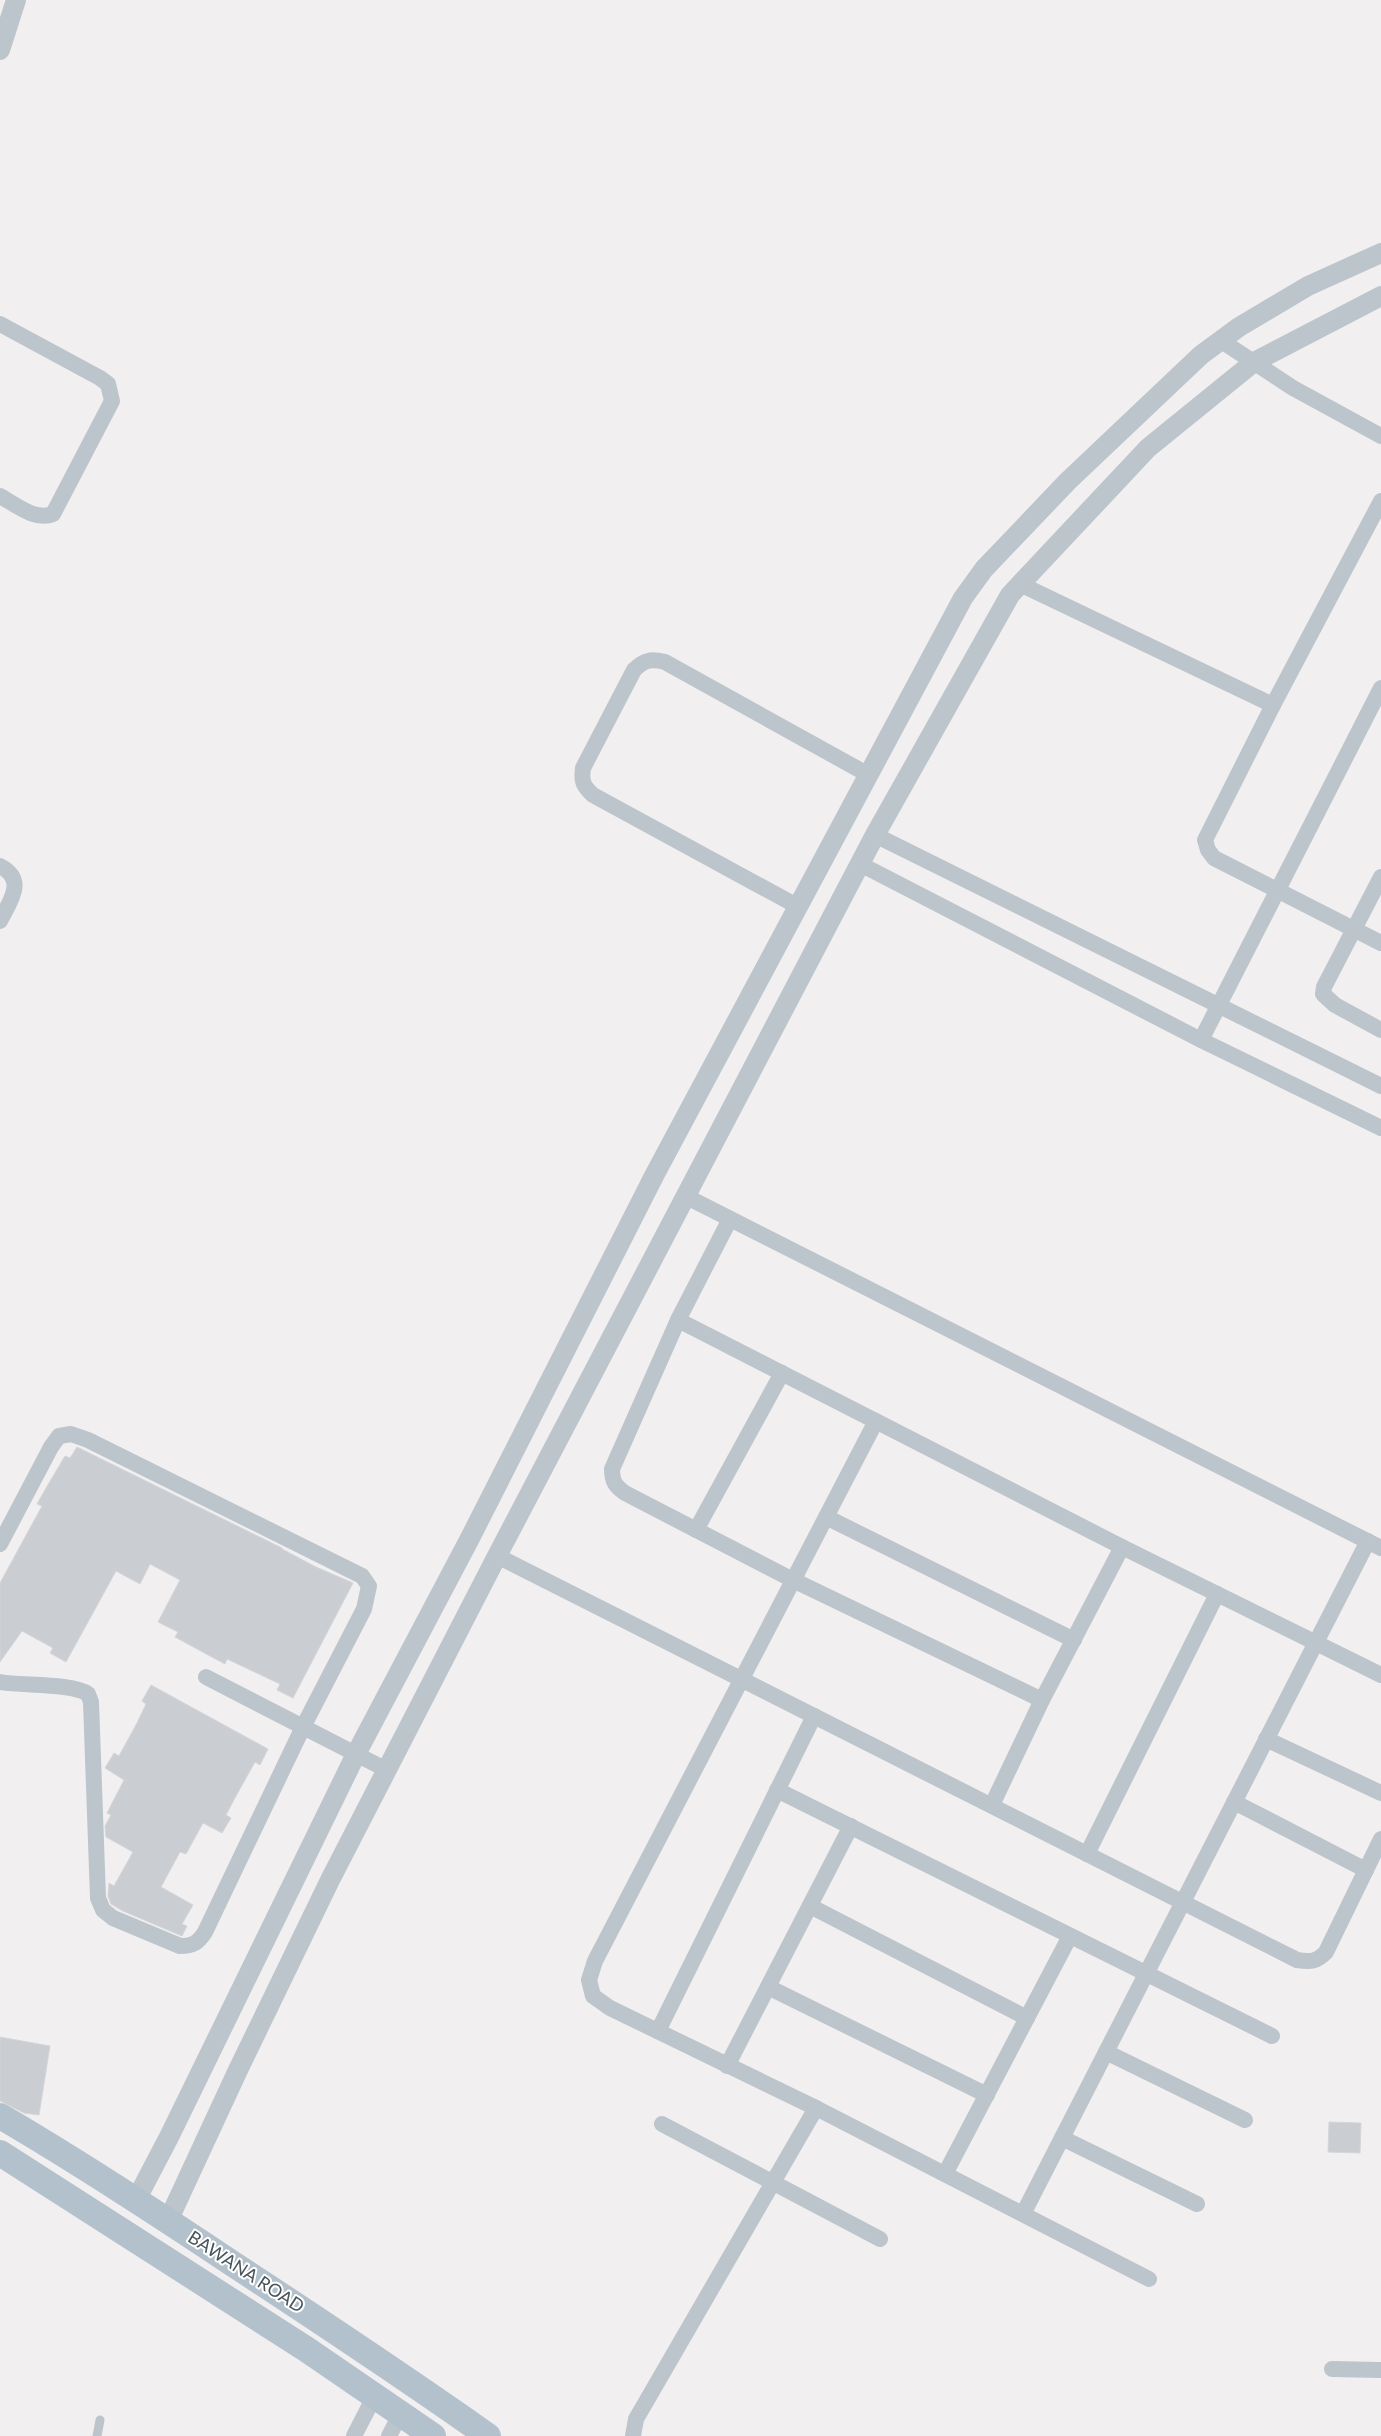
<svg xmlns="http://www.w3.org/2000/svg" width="1381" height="2436" font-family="Lato,sans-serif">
	<rect width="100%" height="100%" fill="#f2eff0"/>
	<g fill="#cacdd1" stroke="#d4d6da">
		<polygon points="77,1447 282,1548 282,1549 316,1567 353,1583 293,1698 277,1690 280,1684 227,1659 225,1664 208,1655 175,1637 178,1632 158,1622 180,1580 150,1564 140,1584 116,1571 66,1662 50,1653 53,1648 22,1631 0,1662 0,1583 42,1506 37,1504 46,1488 65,1456 70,1458"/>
		<polygon points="151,1685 268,1749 260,1765 255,1762 236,1796 226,1815 231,1818 222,1833 203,1823 186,1854 180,1852 161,1887 193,1905 182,1924 187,1926 182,1936 123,1911 111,1904 108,1896 109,1883 114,1886 133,1852 106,1837 105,1826 111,1815 107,1813 124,1780 105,1768 114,1753 119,1756 137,1723 146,1704 142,1701"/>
		<polygon points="0,2037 50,2046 39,2115 24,2113 0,2101"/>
		<polygon points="1329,2122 1361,2123 1360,2153 1328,2152"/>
	</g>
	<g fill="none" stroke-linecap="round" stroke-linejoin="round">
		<polyline stroke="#bcc5cb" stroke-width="9" points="97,2436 100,2420"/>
		<g stroke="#bcc5cb" stroke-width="16">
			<path d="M 0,324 L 100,378 L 108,384 L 112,401 L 53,514 C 35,521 16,505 0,496"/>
			<polyline points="1220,340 1293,388 1381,436"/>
			<polyline points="1381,501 1273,705 1205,840 1208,850 1214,858 1381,943"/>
			<polyline points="1020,584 1273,705"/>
			<polyline points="875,835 1381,1086"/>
			<polyline points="860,864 1201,1040 1381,1128"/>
			<path d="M 0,866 C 27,880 10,901 0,921"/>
			<polyline points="1381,877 1324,987 1323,994 1335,1005 1381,1030"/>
			<path d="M 797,906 L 593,795 C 583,786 581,781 583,768 L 634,670 C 645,659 652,659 665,662 L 867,774"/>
			<polyline points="1201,1040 1381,688"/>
			<polyline points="687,1197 1381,1548"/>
			<path d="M 730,1219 L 678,1320 L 612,1469 C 612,1481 615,1486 625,1493 L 793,1580 L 1042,1700"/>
			<polyline points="678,1320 1122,1547 1381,1675"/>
			<polyline points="876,1421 595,1961 589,1980 593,1996 610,2008 816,2108 1149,2279"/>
			<polyline points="826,1517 1074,1640"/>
			<polyline points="696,1530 782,1373"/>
			<path d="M 0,1544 L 51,1447 L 59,1436 L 71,1434 L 88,1440 L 362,1576 L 369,1586 L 364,1609 L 303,1727 L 205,1932 C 198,1943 193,1946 180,1946 L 113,1918 L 103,1910 L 98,1898 L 91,1702 L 88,1694 C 73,1683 21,1686 0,1682"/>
			<path d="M 497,1556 L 1297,1960 C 1310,1962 1317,1962 1326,1952 L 1381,1839"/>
			<polyline points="206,1677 387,1770"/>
			<polyline points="1266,1739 1381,1793"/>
			<polyline points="777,1790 1272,2036"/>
			<polyline points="1234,1802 1366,1870"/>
			<polyline points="992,1805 1042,1700 1122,1547"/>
			<polyline points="1087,1854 1217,1594"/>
			<polyline points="810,1906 1027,2018"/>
			<polyline points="768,1987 987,2095"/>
			<polyline points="658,2031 814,1716"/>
			<polyline points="1106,2052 1245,2120"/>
			<polyline points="727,2066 851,1826"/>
			<polyline points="662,2124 880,2239"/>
			<polyline points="1062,2138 1197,2204"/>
			<polyline points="945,2174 1070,1936"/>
			<polyline points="1023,2214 1368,1541"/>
			<polyline points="1332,2369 1381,2370"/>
			<polyline points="354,2436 374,2397"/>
			<polyline points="389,2436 401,2413"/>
			<polyline points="633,2436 636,2419 643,2407 816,2108"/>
		</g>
		<g stroke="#bcc5cb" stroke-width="20">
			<polyline points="0,50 16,0"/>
			<polyline points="136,2200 169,2137 356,1754 469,1540 655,1174 963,598 984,569 1068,481 1201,355 1239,327 1308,286 1381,253"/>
			<polyline points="168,2221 238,2070 330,1880 497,1556 875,835 1010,595 1148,448 1254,362 1381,296"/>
		</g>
		<g stroke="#b2c1cb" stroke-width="26">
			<path d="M 0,2116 C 79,2162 155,2212 230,2262 C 317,2319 403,2376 488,2436"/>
			<polyline points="0,2153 306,2349 433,2436"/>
		</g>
	</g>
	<g text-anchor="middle" stroke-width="4" stroke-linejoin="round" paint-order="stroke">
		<g font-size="18" fill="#49545b" stroke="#fff">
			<text transform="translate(246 2272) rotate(33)" y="6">BAWANA ROAD</text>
		</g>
	</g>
</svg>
